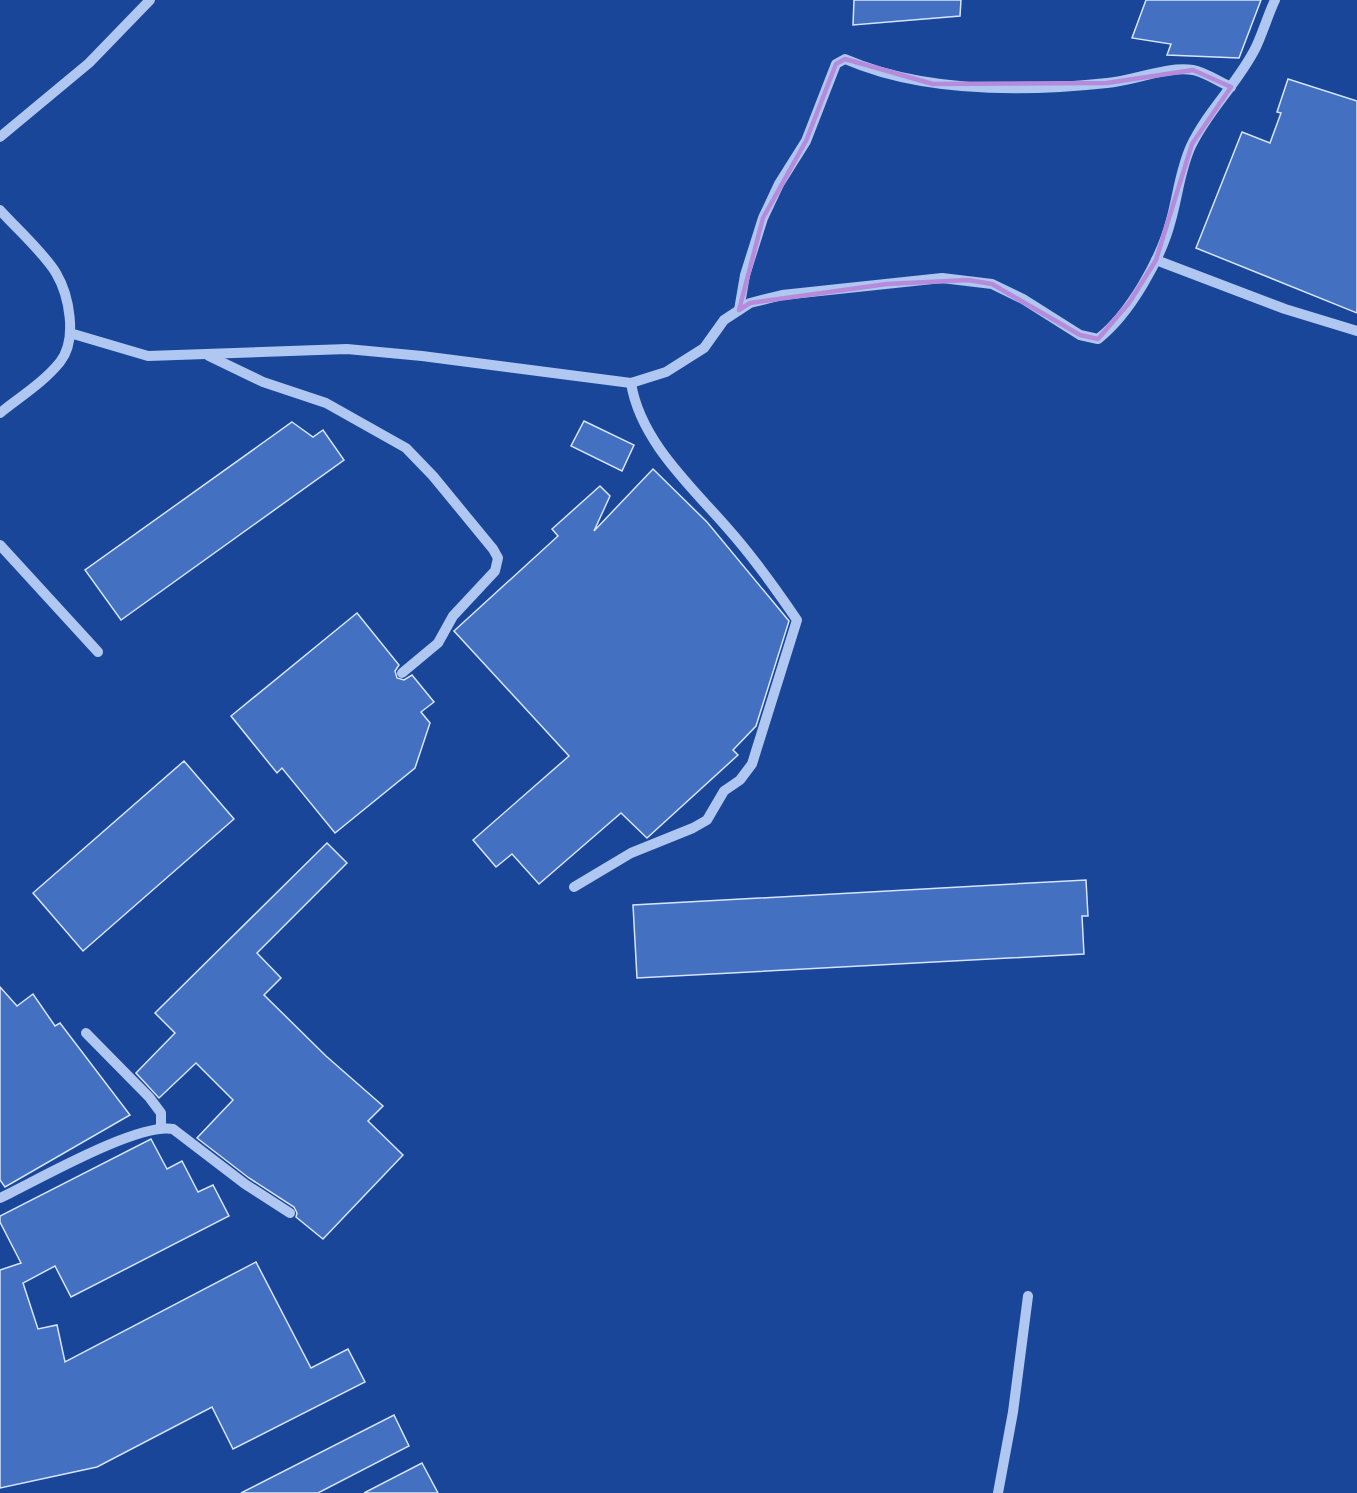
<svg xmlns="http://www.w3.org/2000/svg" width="1357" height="1493" font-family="Helvetica,sans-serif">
	<rect width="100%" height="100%" fill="#1a4699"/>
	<g fill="#4370c0" stroke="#d6e4fc" stroke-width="1.5">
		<polygon points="854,0 961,0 960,16 853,25"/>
		<polygon points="1146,0 1261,0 1239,58 1167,55 1171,44 1132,38"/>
		<polygon points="1288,79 1357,101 1357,313 1196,248 1242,132 1270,143 1281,113 1277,112"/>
		<polygon points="584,421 634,445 622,471 571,446"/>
		<polygon points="292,422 313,437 323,430 344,460 121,620 85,570"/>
		<polygon points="653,469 707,522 789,621 756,726 733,750 738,755 647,838 621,813 539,884 512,854 496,867 473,840 569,756 454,631 558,536 552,529 600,486 610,496 594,531"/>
		<polygon points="357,613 399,665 395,671 397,678 404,680 412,675 434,702 421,712 430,723 415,768 335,833 282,768 277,773 231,716"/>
		<polygon points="184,761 234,819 83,951 33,893"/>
		<polygon points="327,843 347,863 257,953 281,978 264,995 326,1056 383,1106 368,1121 403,1155 323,1239 296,1217 297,1213 294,1207 249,1178 197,1138 233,1100 196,1063 159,1098 136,1073 175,1033 155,1013"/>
		<polygon points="1086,880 1088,916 1082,916 1084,954 637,978 633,905"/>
		<polygon points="0,987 17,1006 33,994 55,1026 60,1023 130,1115 5,1187 0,1180"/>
		<polygon points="151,1139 167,1169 182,1161 198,1192 213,1185 229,1216 71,1297 55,1266 23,1283 38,1329 57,1325 65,1362 256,1262 311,1368 348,1349 365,1382 233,1449 212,1407 97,1467 0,1488 0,1270 21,1263 0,1222 0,1216"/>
		<polygon points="394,1415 409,1446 318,1493 241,1493"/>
		<polygon points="422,1463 438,1493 364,1493"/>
	</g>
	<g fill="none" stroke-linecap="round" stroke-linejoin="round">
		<g stroke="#afc7f1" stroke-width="10">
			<polyline points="0,137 89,63 150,0"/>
			<path d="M 0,210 C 16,228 45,254 56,273 C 69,295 78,339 60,362 C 44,382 20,397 0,413"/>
			<polyline points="1156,260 1285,309 1357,331"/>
			<path d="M 739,310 L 745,275 L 763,218 L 779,184 L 806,141 L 836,64 L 845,59 C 923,93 1023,92 1107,83 C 1134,81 1166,66 1193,70 C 1205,72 1219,82 1231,87"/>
			<path d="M 70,333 L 148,356 L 347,349 L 422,356 L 631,383 L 666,372 L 704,348 L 724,320 L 750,303 L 782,295 L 942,278 L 992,284 L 1023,299 L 1080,335 L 1098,339 C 1130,314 1161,259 1171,220 C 1178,195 1180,170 1191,146 C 1208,110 1239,82 1256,47 C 1263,32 1268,15 1275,0"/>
			<polyline points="209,356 263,382 326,403 406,448 433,476 493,549 498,558 495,571 453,616 438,643 402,673"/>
			<polyline points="0,545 98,652"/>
			<path d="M 574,887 L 631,853 L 693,828 L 707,820 L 724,791 L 740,780 L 752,764 L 797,620 C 778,592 758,564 736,538 C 698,492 641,445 631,383"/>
			<polyline points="86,1033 149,1097 161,1113 161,1127"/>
			<path d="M 0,1198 C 38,1180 136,1123 173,1129 L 245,1184 L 290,1213"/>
			<polyline points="998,1493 1013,1412 1028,1296"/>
		</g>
	</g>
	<path fill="none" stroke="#b68bdc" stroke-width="4.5" stroke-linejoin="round" d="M 845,59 L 933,84 L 1107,83 L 1193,70 L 1231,87 L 1192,144 L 1156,260 L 1129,303 L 1098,339 L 1080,335 L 992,284 L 968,280 L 887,284 L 750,303 L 739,310 L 763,218 L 806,141 L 836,64 Z"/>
</svg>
